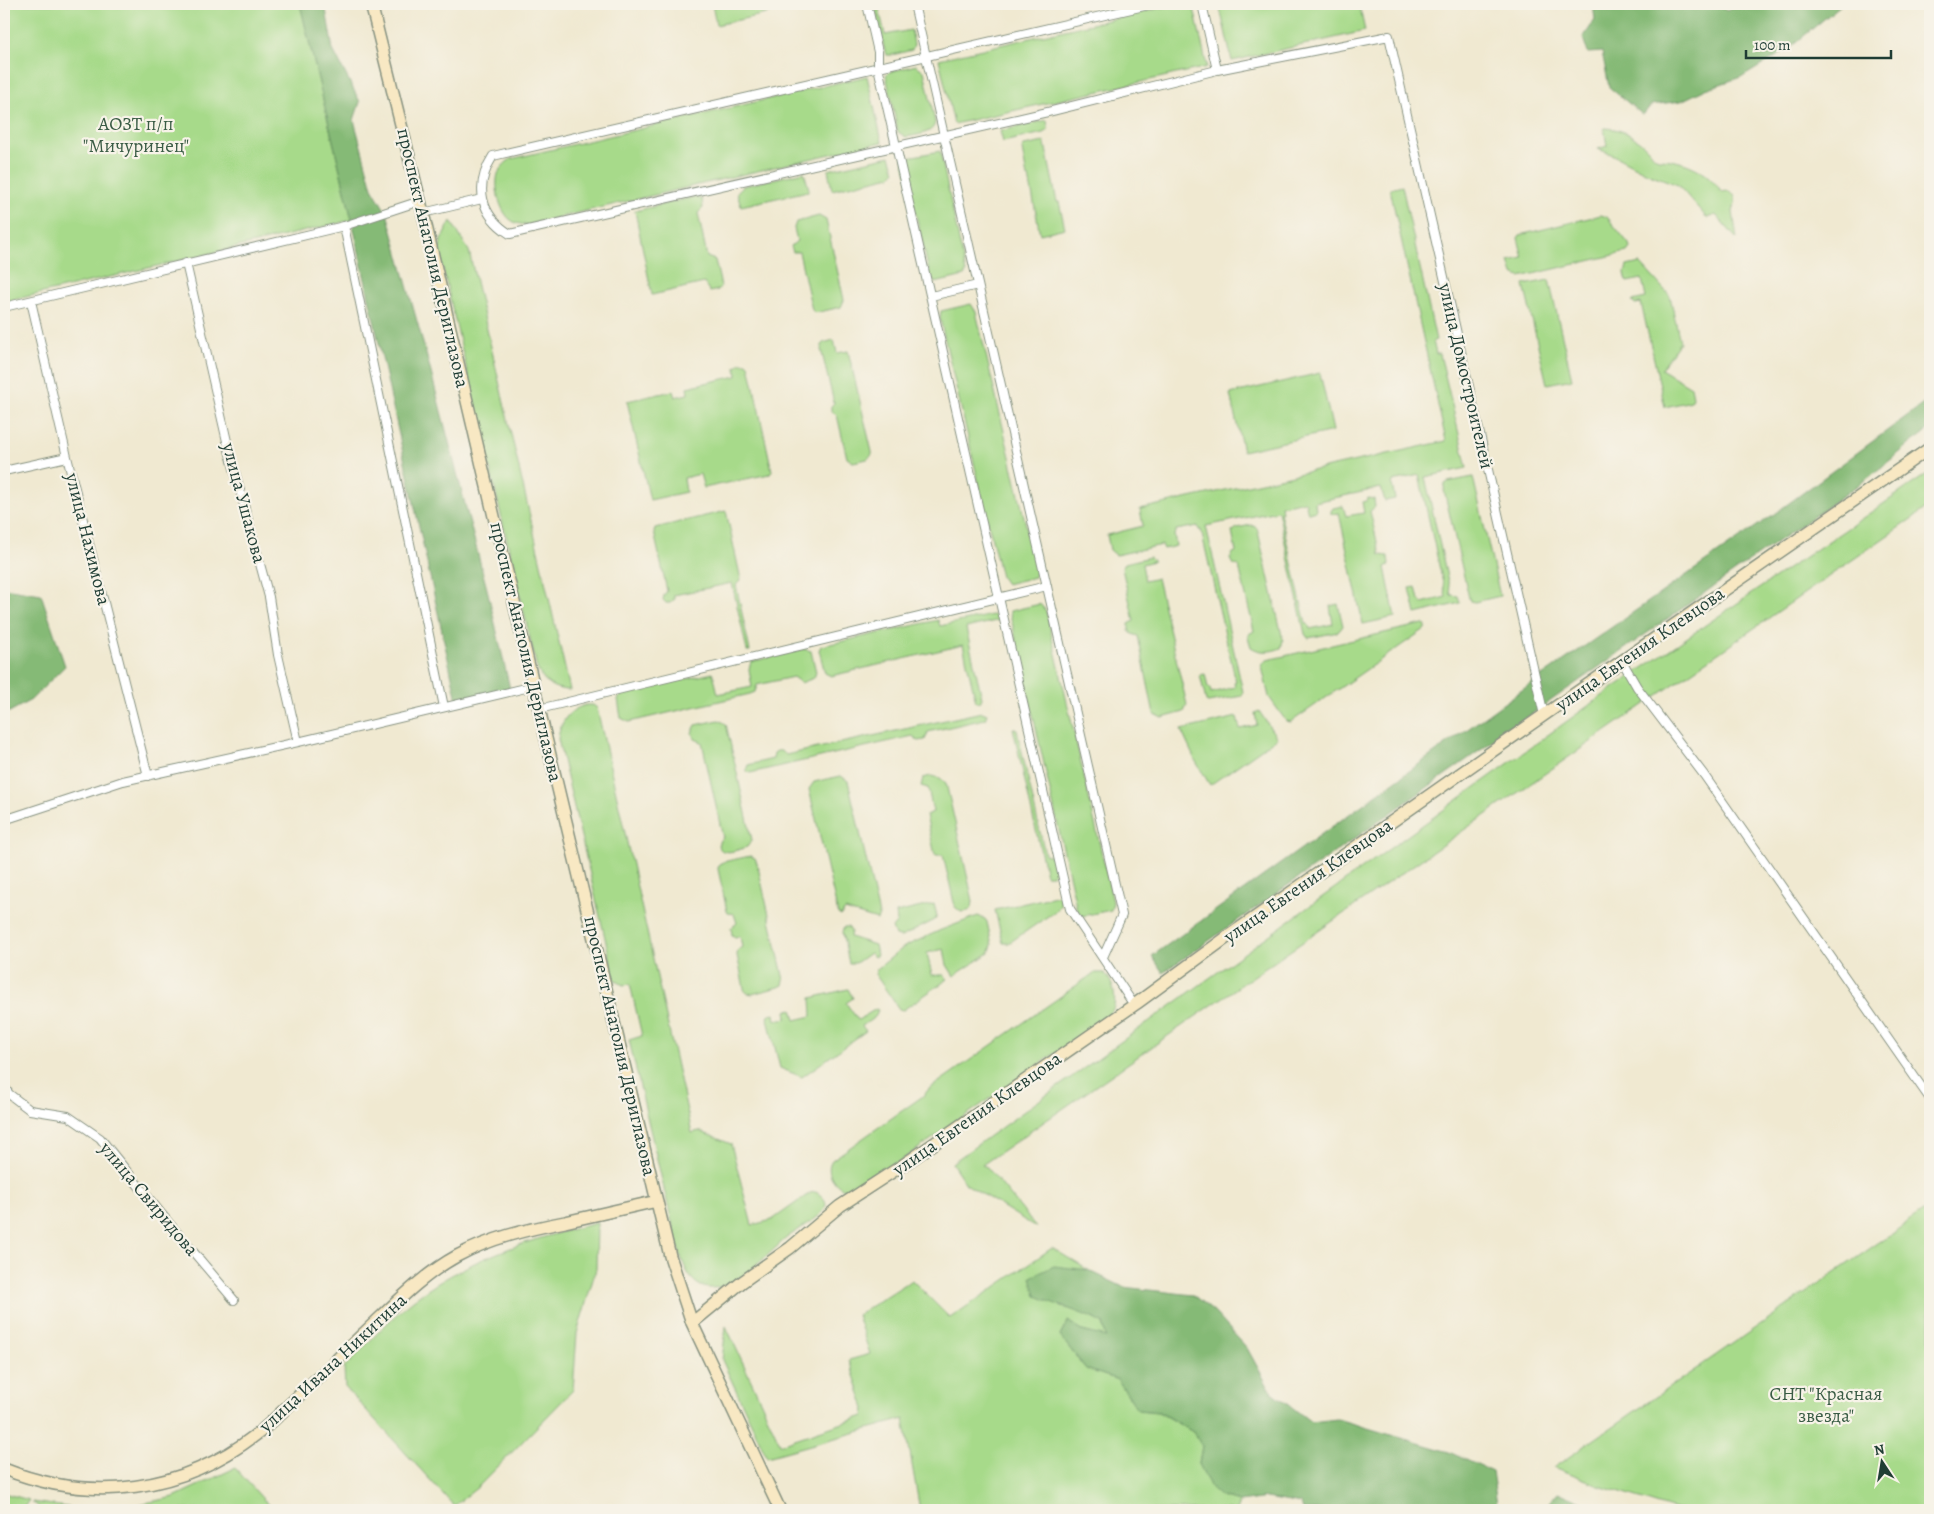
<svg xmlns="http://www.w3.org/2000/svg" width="1934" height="1514" font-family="Alegreya,serif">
  <rect width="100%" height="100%" fill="#f7f3e8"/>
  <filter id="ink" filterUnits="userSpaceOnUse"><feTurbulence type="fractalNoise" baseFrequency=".02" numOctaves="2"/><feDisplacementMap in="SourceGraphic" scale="10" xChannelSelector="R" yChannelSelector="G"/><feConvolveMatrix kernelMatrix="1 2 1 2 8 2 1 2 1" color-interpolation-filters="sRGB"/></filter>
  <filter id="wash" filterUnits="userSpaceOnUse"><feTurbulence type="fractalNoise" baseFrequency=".0096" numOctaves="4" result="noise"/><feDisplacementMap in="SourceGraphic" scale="20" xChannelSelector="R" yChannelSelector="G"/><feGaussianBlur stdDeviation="1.12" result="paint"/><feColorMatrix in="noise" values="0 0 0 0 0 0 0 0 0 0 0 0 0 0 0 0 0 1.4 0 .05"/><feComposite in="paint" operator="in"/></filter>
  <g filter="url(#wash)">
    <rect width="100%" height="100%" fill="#f0e9d1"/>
    <path fill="#a7da8a" stroke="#638c5f" d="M4 4H300L352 220 4 302Z
      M712 4H811L716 25Z
      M874 4H878L885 35 911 30 914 44 912 50 892 55H887L885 52Z
      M1178 4H1193L1207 67 954 124 939 59Z
      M1219 4H1359L1365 31 1232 61Z
      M916 65 924 71 935 122C934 134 916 135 906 137L898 132 886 75 889 72Z
      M867 76 882 142 526 225C522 224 517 224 514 222 500 215 494 188 498 174 501 167 505 163 511 159Z
      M1047 120 1048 130 1043 133 1003 142 1000 131Z
      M1604 128C1622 128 1636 137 1648 149 1650 151 1653 156 1656 158 1659 160 1667 159 1671 160 1692 164 1710 173 1721 192L1728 191 1735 196V203L1733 212 1737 239 1716 215 1707 218 1678 185 1647 173 1611 154 1598 149 1607 146Z
      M1044 142 1045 144 1057 202H1059L1065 228 1040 234 1029 177H1027L1022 149 1024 146Z
      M940 151 966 273 964 276 935 283 930 276 903 158Z
      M890 156 895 171 891 176 832 190 828 170Z
      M804 172 809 189 808 191 741 206 737 192 743 186Z
      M1402 186 1436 340 1433 341 1436 354H1440L1467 468 1425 477 1451 595 1458 596 1460 603 1416 614 1410 588 1416 587 1419 600 1422 603 1446 597 1419 475 1393 481 1392 485 1395 499 1385 501 1381 488 1315 502 1316 511 1308 513 1305 501 1281 506 1282 512H1280L1306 624H1308L1310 629 1333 624 1330 606 1338 604 1343 626 1338 632 1308 638 1305 634 1278 511 1206 526 1243 692 1242 696 1208 702 1206 701 1200 675 1205 674 1208 688H1210L1211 693 1235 687 1234 683 1236 682 1201 530H1199L1198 526 1176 530V533L1174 534 1176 546 1164 549 1162 545 1116 555 1110 550 1107 535 1143 526 1140 509 1446 441 1390 189Z
      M694 197 702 199 703 208 698 213 707 257 715 260 721 286 718 290 710 292 704 283 652 295 635 211Z
      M1601 215 1607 217 1629 244 1630 248 1627 252 1520 277 1513 274 1509 261 1523 258 1518 238 1520 235Z
      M819 216 826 220 844 300 841 307 815 313 812 310 799 252H793L791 246 797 241 794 228 796 222Z
      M451 221 469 251 570 690C554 690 543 683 537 668L439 252 441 240Z
      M1640 263 1670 296 1680 342 1661 369 1691 387 1693 397 1691 401 1665 407 1641 303 1635 304 1632 301 1646 298 1642 279 1627 282 1625 273 1627 266Z
      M1549 280 1572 379 1547 384 1524 285Z
      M971 304 976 312 1036 568 1035 577 1006 584 1001 577 940 319 941 311Z
      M834 340 837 353 848 351 872 452V455L867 459 853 462 847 458 837 415 831 411V406L834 403 821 349 823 343Z
      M741 363H747L749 365 772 471 769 474 704 488 700 474 684 478 686 492 650 500 627 401 673 391 675 397 688 394 687 387 737 376 736 367Z
      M1320 373 1333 431 1243 451 1230 394Z
      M1930 472V506L982 1165 987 1167 1037 1228 966 1184 952 1163 1616 686Z
      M1473 477 1500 596 1475 602 1470 601 1469 598 1444 490 1445 484 1448 482Z
      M1368 498 1374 499 1375 507 1370 511 1380 555 1388 556 1389 565 1385 567 1395 617 1363 624 1339 513 1331 514V511L1333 508 1343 506 1346 516 1364 513 1362 502 1366 501Z
      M726 511 741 580 736 585 750 651H747L732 583 674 595V600L670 603H666L663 600 664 595 667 591 654 532 655 528Z
      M1251 525 1257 528 1258 532 1283 640 1281 648C1271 652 1260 653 1251 647L1248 637 1249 634 1254 631 1239 566 1233 565 1230 559 1233 553 1236 552 1232 532 1237 528Z
      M1150 557 1154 561 1142 564 1145 581 1157 578 1187 705 1184 712 1162 718 1154 714 1138 636 1132 634 1129 630V624L1134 621 1122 568 1125 563Z
      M1040 604 1046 611 1113 902 1111 910 1082 916 1077 910 1010 613V611Z
      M992 615 997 616 1000 620 966 628 982 698 980 702H976L963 645 831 676 825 673 819 650 821 646 938 620 940 626Z
      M1423 624 1426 625 1425 629 1291 722 1286 721 1269 697 1262 667 1263 663 1267 660Z
      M804 649 811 651 816 672 814 678 801 683 793 677 757 685 755 692 750 694 629 722 621 718 618 699 624 693 713 673 718 694 752 687 749 669 751 662Z
      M586 705H593L597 708 692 1133 699 1131 731 1144 752 1225 772 1220 810 1193 816 1192C823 1197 829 1201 824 1210 819 1219 793 1232 784 1240 766 1256 721 1305 695 1282 685 1273 681 1256 677 1244L629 1040 642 1036 630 984 623 985 615 980 558 739C560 722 569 709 586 705Z
      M1259 711 1277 738 1210 785 1195 760 1181 730 1237 717 1240 729 1257 725 1255 713Z
      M982 712 987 714 985 719 928 732 925 740 917 741 913 736 750 773 746 770 748 765 773 759 774 753C778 749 783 751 786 755Z
      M719 720 726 724 752 840 747 847C737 850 722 857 718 845L720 840 723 838 702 742 695 739 692 733 696 725Z
      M1013 728 1017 730 1045 854 1052 856 1057 869 1052 875H1046Z
      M841 776 848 781 879 915 877 920 845 910 841 916 838 914 809 789 814 782Z
      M931 776 940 778 946 783 973 901 972 908 968 911 961 912 955 907 943 855H935L926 815 933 812 928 788 921 786 923 778Z
      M750 856 755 858 757 863 784 980 783 985 779 987 752 994 745 992 744 988 737 955 738 950 742 947 740 936 735 937 732 935 731 928 737 923 734 914 728 913 727 911 718 869 719 864 723 862Z
      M1060 895 1061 903 1057 910 1009 943H1003L995 910Z
      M934 904 937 916 935 920 901 937 895 936 892 928 897 922 896 913Z
      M978 916 985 919 987 922 992 945 989 953 954 976 947 965 944 949 927 953 932 975H944L948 979 903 1010 899 1009 875 974 877 969 904 947 941 930Z
      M844 927H848L851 931 850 937 875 945 877 955 874 957 870 953 856 963H849L842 932Z
      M1094 973H1104C1113 980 1118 1000 1112 1011 1109 1014 1106 1017 1103 1020L860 1189C855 1190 851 1191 847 1190 835 1187 824 1171 832 1160L923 1096 929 1089Z
      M848 989 853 998 846 1003 858 1020 876 1009 878 1010 875 1017 862 1026 866 1031 802 1077 780 1068 768 1019 769 1015 774 1014 775 1020 787 1018 786 1011 792 1009 795 1020 812 1016 811 998Z
      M1930 1207V1510H1675L1599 1486 1553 1468Z
      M597 1223 596 1269 577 1333 573 1390 478 1487 454 1506 345 1387 344 1368C365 1347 389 1319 412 1301 470 1257 528 1240 597 1223Z
      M1052 1248 1088 1270 1054 1267 1061 1307 1079 1311 1103 1324 1106 1337 1082 1331 1068 1321 1060 1336 1086 1369 1118 1380 1138 1410 1158 1412 1193 1432 1202 1446 1199 1464 1221 1497 1239 1502 1236 1510H920L904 1419 767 1457 722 1360 726 1326 780 1444 864 1416 865 1409 849 1360 870 1354 857 1315 912 1280 950 1318Z
      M235 1468 272 1509 270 1510H43L32 1502 86 1510 126 1507 174 1497Z
      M4 1493 7 1494 29 1500 22 1510H4Z"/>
    <path fill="#85ba76" stroke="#527c55" d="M300 4H325L333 50 360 102 354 120 372 188 387 213 428 361 488 593 510 689 457 700 352 220Z
      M1593 4H1716L1727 11 1737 4H1842L1787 50 1744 76 1706 89 1681 101 1651 105 1643 115 1609 87 1602 52 1588 53 1583 38 1595 20Z
      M1930 399V428L1868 478 1163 973 1152 956 1529 685 1777 512Z
      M4 588 41 594 65 666 31 700 4 715Z
      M1054 1266 1088 1270 1123 1287 1193 1295 1214 1312 1247 1348 1270 1390 1311 1422 1337 1419 1449 1452 1492 1472 1498 1510H1303L1301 1504 1267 1498 1239 1502 1221 1497 1211 1488 1199 1464 1202 1446 1193 1432 1159 1412 1138 1410 1118 1380 1086 1369 1060 1336 1068 1321 1082 1331 1106 1337 1103 1323C1081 1312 1059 1306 1036 1296L1031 1277Z
      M1558 1492 1600 1510H1547L1549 1502Z"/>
  </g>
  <g filter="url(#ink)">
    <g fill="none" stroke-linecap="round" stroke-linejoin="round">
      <defs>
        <path id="street" d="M867 4 878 52V67L1070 909 1134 1005
          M914 4 1122 915 1103 957
          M1153 4 493 156C474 186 480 215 510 234L1052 111 1217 70 1389 36 1544 715
          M1202 4 1217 70
          M423 213 482 199
          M344 226 444 707
          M186 263 229 450 269 597 278 655 298 742
          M931 296 978 285
          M31 301 67 457 148 776
          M4 307 344 226 420 201
          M4 471 67 457
          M1622 661 1637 687 1704 775 1930 1099
          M539 709 1047 586
          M4 820 123 781 298 742 534 686
          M4 1086 9 1094 30 1110 68 1116 100 1138 168 1222 234 1300"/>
        <path id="secondary" d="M371 4 423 213 539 709 670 1256 692 1323 780 1510
          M692 1323 742 1282 790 1248 840 1206 903 1165 1137 1003 1230 935 1544 715 1930 448
          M4 1469C92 1504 182 1492 257 1434 268 1426 278 1416 288 1406 314 1382 339 1358 364 1333 393 1306 422 1275 457 1256 490 1238 529 1229 565 1222 596 1215 627 1208 657 1201"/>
      </defs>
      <use href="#street" stroke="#889382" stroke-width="10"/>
      <use href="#secondary" stroke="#889382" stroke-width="14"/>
      <use href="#street" stroke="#fff" stroke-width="8"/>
      <use href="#secondary" stroke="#f8e8c3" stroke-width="11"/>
    </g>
  </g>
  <g text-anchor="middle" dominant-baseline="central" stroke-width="4.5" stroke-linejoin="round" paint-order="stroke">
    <g font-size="19" fill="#3a5c45" stroke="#f7f3e8">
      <text x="136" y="124">АОЗТ п/п<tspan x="136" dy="22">"Мичуринец"</tspan></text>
      <text x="1826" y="1394">СНТ "Красная<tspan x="1826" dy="22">звезда"</tspan></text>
    </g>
    <g font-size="19" fill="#1f3d34" stroke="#f7f3e8">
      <text transform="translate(433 258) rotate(77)">проспект Анатолия Дериглазова</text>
      <text transform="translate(1466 376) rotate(77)">улица Домостроителей</text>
      <text transform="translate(244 503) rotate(75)">улица Ушакова</text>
      <text transform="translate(88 539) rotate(76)">улица Нахимова</text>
      <text transform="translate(1640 649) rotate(-35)">улица Евгения Клевцова</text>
      <text transform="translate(526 652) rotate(77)">проспект Анатолия Дериглазова</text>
      <text transform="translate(1308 881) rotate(-35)">улица Евгения Клевцова</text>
      <text transform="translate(620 1046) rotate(77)">проспект Анатолия Дериглазова</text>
      <text transform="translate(977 1114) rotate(-35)">улица Евгения Клевцова</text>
      <text transform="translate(149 1199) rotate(50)">улица Свиридова</text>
      <text transform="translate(333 1363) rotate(-43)">улица Ивана Никитина</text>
    </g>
  </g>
  <rect width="1934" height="1514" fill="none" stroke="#f7f3e8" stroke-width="20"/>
  <g transform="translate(1882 1462) rotate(348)" stroke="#f7f3e8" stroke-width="4" paint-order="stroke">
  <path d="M0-4L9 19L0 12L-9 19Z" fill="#1f3d34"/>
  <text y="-8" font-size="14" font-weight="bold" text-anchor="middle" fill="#1f3d34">N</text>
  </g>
  <path d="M1746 50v8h145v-8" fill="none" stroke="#1f3d34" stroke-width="2.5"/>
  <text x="1754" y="50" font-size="15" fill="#1f3d34" stroke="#f7f3e8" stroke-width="4" paint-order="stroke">100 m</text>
</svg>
